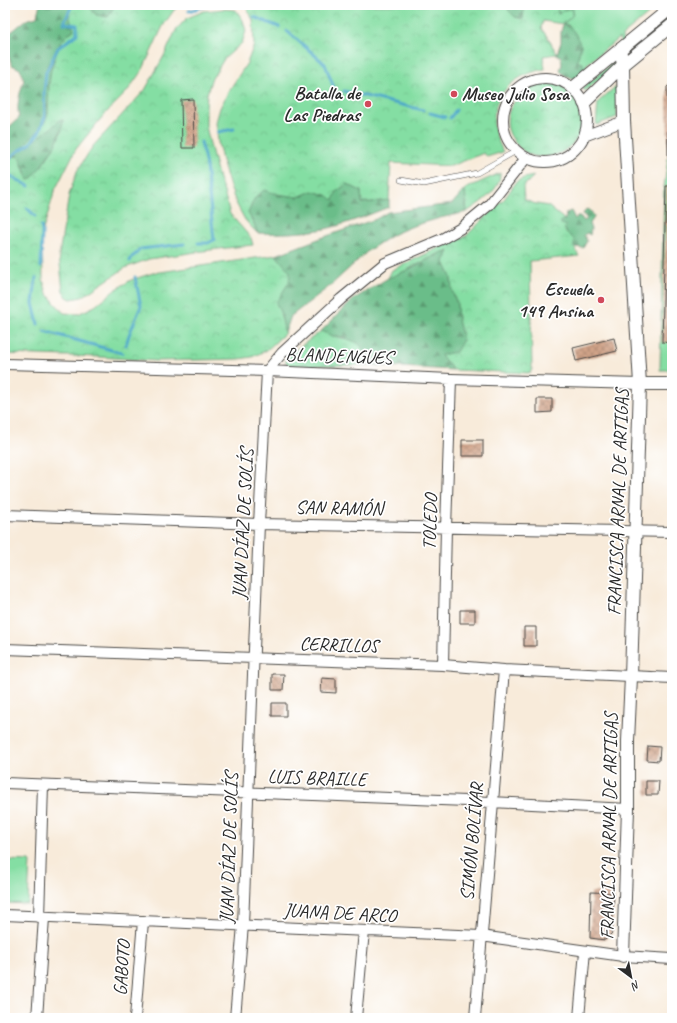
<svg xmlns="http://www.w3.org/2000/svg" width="677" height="1023" font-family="Caveat,sans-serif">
  <defs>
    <pattern id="forest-firs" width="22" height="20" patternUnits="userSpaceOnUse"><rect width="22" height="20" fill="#6bbd89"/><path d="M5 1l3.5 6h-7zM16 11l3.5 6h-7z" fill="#589a70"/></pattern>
    <pattern id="park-crowns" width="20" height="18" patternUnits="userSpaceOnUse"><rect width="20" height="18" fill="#84dea3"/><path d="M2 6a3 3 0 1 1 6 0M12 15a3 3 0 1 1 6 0" fill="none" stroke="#72bf8c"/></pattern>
    <pattern id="building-cross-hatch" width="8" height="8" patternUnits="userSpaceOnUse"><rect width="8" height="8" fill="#d0a388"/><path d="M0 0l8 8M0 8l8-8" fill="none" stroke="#a9856f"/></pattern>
  </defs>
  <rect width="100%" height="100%" fill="#fff"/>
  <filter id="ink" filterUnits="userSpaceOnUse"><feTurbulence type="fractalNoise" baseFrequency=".025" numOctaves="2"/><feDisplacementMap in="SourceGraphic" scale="8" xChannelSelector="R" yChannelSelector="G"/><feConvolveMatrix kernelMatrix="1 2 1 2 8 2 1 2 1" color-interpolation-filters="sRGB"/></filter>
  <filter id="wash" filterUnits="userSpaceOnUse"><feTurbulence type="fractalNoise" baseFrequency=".012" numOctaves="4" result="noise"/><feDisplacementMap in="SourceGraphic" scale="16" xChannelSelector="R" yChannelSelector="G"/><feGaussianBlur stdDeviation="0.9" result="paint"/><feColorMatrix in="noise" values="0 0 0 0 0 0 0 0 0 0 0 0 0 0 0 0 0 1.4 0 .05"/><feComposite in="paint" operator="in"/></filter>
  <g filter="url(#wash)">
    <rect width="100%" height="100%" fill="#f8ebda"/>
    <path fill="#84dea3" stroke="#588467" d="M557 5H659L622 36 623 43 621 44 619 38 586 65 587 72 583 76C577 61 576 62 581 46L568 25 563 24 572 16 573 9H567L558 14Z
      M672 12V21L631 54 630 46Z
      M617 59 618 64 585 91 582 88Z
      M615 87 617 89V117L596 125 598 102Z
      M668 158H672V370H660L664 187Z
      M5 860 30 861 28 904 5 903Z"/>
    <path fill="url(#forest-firs)" stroke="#4b745a" d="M40 5H73L71 7 74 29 61 41 51 69 49 85 48 113 45 122 37 132 27 143 25 147 51 128 59 120H63L62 128 57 142 40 168 36 181 29 182C24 173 24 165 19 156L5 157V129L9 127 19 118C16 105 20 92 24 80L20 69 12 65 5 47V37L26 20 37 17 38 11Z
      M88 5H115L108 17 96 15Z
      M508 5H521L524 10 523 19 515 17 508 10Z
      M563 24C574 27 577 37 581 46L578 57 577 62 583 63V76L575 79 570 77 565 76 560 70 562 64 561 57 557 54 561 42V32Z
      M347 184 361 191 362 203 389 200V207C368 215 347 224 325 229 302 233 280 234 257 233L255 226 248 213 254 199 264 190 277 194 298 197 312 191 327 195 337 191Z
      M465 189 467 212 440 218 413 226 394 234 369 250 330 286 291 316 285 333 280 312 275 303 289 282 280 260 276 255 321 238 376 219 388 212 452 204Z
      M586 209 590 210 594 216 592 221 589 224 591 229 590 235 587 233 584 235 587 241 583 248 574 247 573 239 567 233 564 229 566 226 560 224 561 221 565 220 566 213 571 211 575 219 577 217H581L584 221 587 219 583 214Z
      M449 251 444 262 451 277 452 290 457 304 458 319 463 340 457 352 441 355 453 370 367 365 366 358 356 343 343 337 332 336 321 331 354 299 388 278 405 271 442 252Z"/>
    <path fill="url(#park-crowns)" stroke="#588467" d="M73 5H88L96 15 108 17 115 5H181L174 10 163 26 143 69 126 93 103 116 76 149 55 190 42 233 43 280 47 293 54 302 64 313 78 314 95 306 115 290 131 280 153 273 276 255 290 272 289 282 276 303 280 312 285 333 267 350 252 357 239 359 156 361 101 357 5 354V157L19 156C23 165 24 174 29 181 43 165 62 141 63 120H59L51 128 24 148 26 143 37 132 45 122 48 113 49 85 51 69 61 41 74 29C70 20 67 14 73 5Z
      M245 5H508V10L515 17 523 19 524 11 521 5H557L558 13 567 9H573L572 16 563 24 543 21 541 28 548 38 557 54 543 56 545 69C518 74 495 90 494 119 493 131 499 142 503 152L487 157 484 153 451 166 391 163 389 200 362 203 361 191 347 184 337 191 333 200 327 195 312 191 298 197 277 194 264 190 254 199 248 213 255 226 257 233 245 220 236 203 230 187 222 160 218 142 216 122 220 108 228 92 247 63 254 45 253 20Z
      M223 9 236 10 243 20 246 31 242 43 224 59 211 80 207 94 206 107V126L210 144 219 179 224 192 230 214 251 238 253 245 210 250 149 259 125 268 82 297 71 299 67 297 63 291 59 255 69 195 77 171 93 146 145 90 165 54 176 30 187 18 204 11Z
      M545 82 560 83C565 89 581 106 583 112 584 115 583 118 583 121 583 132 577 140 569 147 550 163 524 160 512 138 506 129 506 118 510 109 517 94 530 85 545 82Z
      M500 173C501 191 479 203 467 212L465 189Z
      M534 176 523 187 524 199 532 203 548 206 565 220 561 221V224L567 226 564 229 567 233 574 239V247L579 256 530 261 532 369 530 373 453 370 441 355 456 352 463 340 458 319 457 304 452 290 451 277 444 262 449 251 442 252 405 271 388 278 392 270 451 242 466 236 505 198 517 181 524 178Z
      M321 331C325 333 329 335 333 336 341 338 355 339 361 346 364 350 366 359 367 365L289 366 286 363V358L289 355Z"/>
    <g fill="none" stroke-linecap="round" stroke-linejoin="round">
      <path stroke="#4ba7c9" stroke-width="3" d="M172 5 176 7
        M189 11 206 6
        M254 17 279 27
        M287 31 325 64 334 88
        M344 91 423 110
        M430 113 445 117
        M450 118 456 110
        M218 132 234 129
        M5 163 14 154 30 144 39 132 45 117 44 92 46 72 58 48 77 34V25L64 23 72 5
        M5 173 29 186
        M27 208 35 216
        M198 243H208L214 240 206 166 201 142
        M130 261 132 257 136 254 140 249 184 244
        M41 267 42 231 41 226
        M36 278 33 303 38 324
        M44 331 122 353
        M126 345 129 335 141 306 135 277"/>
    </g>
    <g id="blocks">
      <path fill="url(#building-cross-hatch)" d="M672 82V158H668L667 87Z
        M193 99 194 148H182L181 100Z
        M666 186H672V343L662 342Z
        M614 338 617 351 576 361 573 348Z
        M537 399H552V412L537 413Z
        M462 440H483V456H462Z
        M460 610H475V623H460Z
        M524 627H536V646H524Z
        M272 674H284L283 690H272Z
        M322 678 336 679V693L321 692Z
        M272 703H286V716H272Z
        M648 746 660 747 659 761 647 760Z
        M646 781H659L658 795H646Z
        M591 892 614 893 612 933 605 940 590 938Z"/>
    </g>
  </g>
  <g filter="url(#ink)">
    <use href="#blocks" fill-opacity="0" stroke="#4a4845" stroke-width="1"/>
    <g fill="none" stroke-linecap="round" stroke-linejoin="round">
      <defs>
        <path id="service" d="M401 180 424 184 477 173 516 151"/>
        <path id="minor" d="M503 120a42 42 0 1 1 84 0a42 42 0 1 1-84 0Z
          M584 136 624 121
          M5 364 267 371 451 379 640 384
          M5 515 259 524 672 532
          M5 649 443 665 504 670 672 678
          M443 665 446 528 451 379
          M5 783 492 802 628 809
          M5 915 481 936 623 956 672 959
          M39 917 43 785
          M37 1018 44 918
          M135 1018 143 921
          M235 1018 243 925 259 524 267 371 282 353 341 299 385 263 442 239 461 228 489 205 511 177 526 158
          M356 1018 364 931
          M475 1018 504 670
          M579 1018 585 951"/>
        <path id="tertiary" d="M620 49 623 65 624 121 640 384 631 677 628 741V809L623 956
          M573 88 672 7
          M584 103 623 65 672 25
          M640 384H672"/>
      </defs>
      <use href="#service" stroke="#4a4845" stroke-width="6"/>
      <use href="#minor" stroke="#4a4845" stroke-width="12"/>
      <use href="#tertiary" stroke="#4a4845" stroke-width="14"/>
      <use href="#service" stroke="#fff" stroke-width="5"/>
      <use href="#minor" stroke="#fff" stroke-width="10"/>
      <use href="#tertiary" stroke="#fff" stroke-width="12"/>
    </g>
  </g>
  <g fill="#d1495b" stroke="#fff" stroke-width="1.5">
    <circle cx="454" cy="94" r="4"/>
    <circle cx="368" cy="104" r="4"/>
    <circle cx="601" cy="300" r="4"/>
  </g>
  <g text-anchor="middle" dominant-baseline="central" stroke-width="3.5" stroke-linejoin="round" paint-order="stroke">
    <g font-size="19" font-weight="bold" fill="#2b2b2b" stroke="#fff" text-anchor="end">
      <text x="360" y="93">Batalla de<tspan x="360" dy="22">Las Piedras</tspan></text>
      <text x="462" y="94" text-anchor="start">Museo Julio Sosa</text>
      <text x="593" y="289">Escuela<tspan x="593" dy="22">149 Ansina</tspan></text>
    </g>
    <g font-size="19" fill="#2b2b2b" stroke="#fff">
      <text transform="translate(339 356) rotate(2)">BLANDENGUES</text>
      <text transform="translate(618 502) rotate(-88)">FRANCISCA ARNAL DE ARTIGAS</text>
      <text transform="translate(339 508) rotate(1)">SAN RAMÓN</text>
      <text transform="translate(430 522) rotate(-88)">TOLEDO</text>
      <text transform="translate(243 524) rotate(-87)">JUAN DÍAZ DE SOLÍS</text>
      <text transform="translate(339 645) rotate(2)">CERRILLOS</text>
      <text transform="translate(317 778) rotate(2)">LUIS BRAILLE</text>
      <text transform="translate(609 826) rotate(-89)">FRANCISCA ARNAL DE ARTIGAS</text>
      <text transform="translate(472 842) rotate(-85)">SIMÓN BOLÍVAR</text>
      <text transform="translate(229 848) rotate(-88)">JUAN DÍAZ DE SOLÍS</text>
      <text transform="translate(340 913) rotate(3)">JUANA DE ARCO</text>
      <text transform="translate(122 968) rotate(-86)">GABOTO</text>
    </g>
  </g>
  <rect width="677" height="1023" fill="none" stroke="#fff" stroke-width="20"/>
  <g transform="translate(631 977) rotate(148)" stroke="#ffffff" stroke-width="3" paint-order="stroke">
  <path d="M0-3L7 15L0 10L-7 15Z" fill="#2b2b2b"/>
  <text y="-6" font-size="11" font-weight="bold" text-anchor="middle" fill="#2b2b2b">N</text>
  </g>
</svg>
